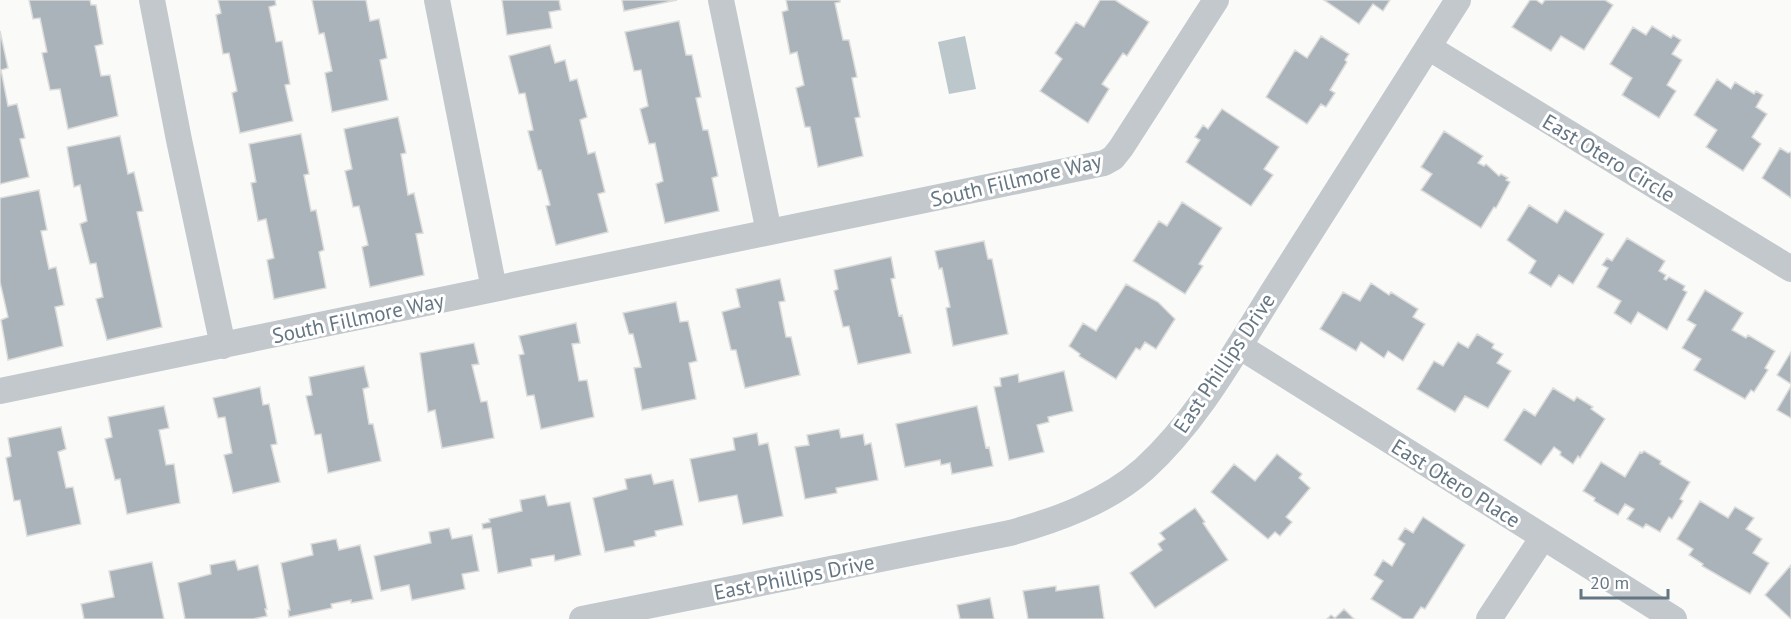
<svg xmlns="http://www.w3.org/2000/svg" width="1791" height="619" font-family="'PT Sans',sans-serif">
  <rect width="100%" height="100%" fill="#fafaf8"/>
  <path fill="#bbc7cb" d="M965 36 976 89 949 94 938 42Z"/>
  <path fill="#aab3b9" stroke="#dcdcda" stroke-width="1.5" d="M29 0H90L91 5H96L103 44 95 46 101 76 110 75 118 116 68 129 60 89 50 90 42 53 47 52 40 18 33 19Z
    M218 0H275L276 5 269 7 276 42 282 41 290 84 285 85 293 121 240 133 232 93 237 91 229 53 223 54 216 15 221 13Z
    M312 0H366L370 21 379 19 387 58 380 60 388 100 332 112 325 73 332 71 324 33 319 34Z
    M502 0H559L561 10 549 12 552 28 507 35Z
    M622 0H677L624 11Z
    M786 0H840V2L835 3 843 40H849L857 77 852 78 860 117 855 118 863 156 818 167 810 127H805L796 88 804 85 797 52 790 54 782 12 788 10Z
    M1100 0H1115L1149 22 1127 56 1123 53 1102 84 1109 89 1088 123 1040 91 1062 59 1055 53 1076 22 1084 27Z
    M1324 0H1390L1383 11 1373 4 1359 24Z
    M1530 0H1536L1542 4 1545 0H1605L1613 5 1584 50 1561 36 1551 51 1512 27Z
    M679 21 686 55H692L701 97 696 98 703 130H708L718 176 712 178 719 211 665 223 656 184 663 181 655 143 649 144 640 109 648 106 641 70 634 71 625 32Z
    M1652 26 1671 38 1673 35 1681 40 1672 54 1682 60 1667 85 1676 91 1659 118 1622 95 1632 78 1610 64 1633 27 1646 35Z
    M0 31 8 68 1 70 8 106 17 104 25 138 20 139 29 177 0 184Z
    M1321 36 1349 54 1345 60 1347 62 1330 90 1335 93 1326 107 1321 104 1307 124 1266 97 1295 50 1307 58Z
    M550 45 555 63 565 60 570 81 577 79 587 117 580 120 588 154 595 152 605 192 598 194 608 232 556 245 546 206 550 205 541 170H538L528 131 533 130 525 93 519 94 509 56Z
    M1717 79 1731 89 1735 82 1754 94 1756 91 1763 95 1756 107 1767 114 1752 137 1761 144 1743 171 1706 147 1717 130 1694 115Z
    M1222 109 1279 147 1264 169 1273 175 1251 206 1186 162 1200 140 1195 137 1203 125 1208 129Z
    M398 117 406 153 401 154 408 195 414 193 423 233 416 234 424 275 370 287 362 247 368 245 359 206 353 207 345 171 352 169 344 129Z
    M1444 131 1483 156 1478 163 1484 166 1486 164 1499 176 1501 174 1508 178 1506 180 1510 182 1496 208 1494 207 1481 228 1421 190 1432 174 1421 167Z
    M301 134 309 174 304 175 311 211 316 210 324 250 319 252 326 288 274 299 267 260 274 258 266 219 258 221 251 183 256 182 249 144Z
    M120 136 128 174 134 172 143 211 137 212 162 327 107 340 96 299 103 297 96 263 90 264 80 224 87 221 80 185 74 187 67 147Z
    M1780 148 1788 153 1791 152V198L1762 178Z
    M39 190 47 230 41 231 49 269 56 267 64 305 55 307 63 346 8 360 1 320 8 317 0 282V198Z
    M1182 202 1222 228 1199 264 1203 266 1185 294 1133 261 1159 221 1167 226Z
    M1529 205 1557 223 1565 210 1604 234 1573 284 1559 275 1551 287 1529 273 1536 261 1507 240Z
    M1627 238 1665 261 1659 271 1666 275 1664 279 1666 280 1669 277 1685 286 1683 290 1687 292 1667 330 1638 312 1631 324 1614 313 1621 301 1597 287 1608 268 1602 265 1607 258 1612 261Z
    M984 241 988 259H992L1008 334 953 346 946 308 950 307 942 268 939 269 935 251Z
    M891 257 895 278 891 279 899 316 902 315 911 353 858 364 849 326 843 327 834 291 838 289 834 270Z
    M780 279 785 301 779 302 786 337H791L800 375 745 388 736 350H731L722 312 740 307 736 289Z
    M1371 283 1389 295 1391 292 1418 309 1413 317 1425 324 1403 361 1388 351 1384 358 1361 342 1356 351 1320 329 1343 292 1360 301Z
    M1126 284 1158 302 1175 319 1156 349 1145 342 1140 350 1136 348 1116 379 1079 356 1080 354 1069 346 1083 323 1096 331Z
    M1705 290 1743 313 1732 330 1746 338 1748 335 1775 351 1765 368 1768 370 1754 392 1751 390 1745 399 1694 370 1701 359 1682 348 1696 325 1687 320Z
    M676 302 680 322 688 321 697 361 689 363 696 399 642 410 634 368 641 367 633 334H629L623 313Z
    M576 323 580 343 572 344 579 381 587 380 594 417 541 429 534 395 527 396 519 355 524 354 519 336Z
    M1477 334 1494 344 1492 348 1503 354 1497 363 1511 371 1488 408 1465 396 1455 412 1417 389 1434 361 1443 366 1458 342 1468 348Z
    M474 343 479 364 472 365 481 402 487 401 494 438 442 448 435 410 428 412 420 353Z
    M1791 352V384L1777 375Z
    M364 366 369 387 363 389 369 424H373L381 461 328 473 321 434 315 435 306 396 312 395 309 377Z
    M1064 371 1073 411 1048 417 1049 422 1037 425 1044 452 1009 460 994 387 1001 386 1000 378 1018 374 1019 382Z
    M1791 386V418L1777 410Z
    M260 387 263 405 269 404 277 444 271 445 280 482 233 493 224 455 232 453 225 417 218 418 213 398Z
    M1553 388 1574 401 1577 397 1593 407 1591 409 1605 419 1580 458 1578 456 1573 464 1560 455 1561 452 1554 447 1541 465 1504 440 1524 409 1535 416Z
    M164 406 169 428 159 430 166 465 174 464 180 503 127 514 120 479 115 480 105 439 112 437 108 417Z
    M977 406 986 448 989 447 993 466 952 474 950 463 941 465 940 460 905 467 896 424Z
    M61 427 66 449 58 452 66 488 73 487 81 524 27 536 20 500 14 501 6 458 11 456 8 438Z
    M839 429 841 438 863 434 865 445 871 443 878 480 836 488 837 493 805 499 795 447 809 445 807 435Z
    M757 433 759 445 768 443 783 516 743 524 737 495 699 502 690 459 735 450 733 438Z
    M1644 451 1661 461 1660 464 1690 482 1680 499 1683 501 1672 519 1669 517 1660 532 1646 524 1643 528 1627 519 1634 509 1625 504 1618 515 1594 501 1595 498 1583 491 1601 462 1625 477 1640 452 1642 453Z
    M1277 454 1302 474 1299 478 1310 488 1286 517 1292 522 1280 536 1275 532 1268 539 1211 492 1234 464 1255 481Z
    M651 474 654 484 673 480 683 525 655 531 656 536 634 541 635 546 605 552 593 498 627 489 625 479Z
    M545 495 548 506 570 502 581 555 555 561 554 555 531 559 532 566 498 573 491 528 483 529 482 524 490 522 489 519 522 511 520 500Z
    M1700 501 1728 518 1735 507 1754 518 1746 529 1762 539 1753 553 1769 563 1750 594 1702 566 1703 564 1689 555 1693 549 1677 539Z
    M1195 508 1205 522 1203 523 1228 560 1155 608 1130 573 1162 550 1158 544 1165 539 1160 533Z
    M1423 517 1465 545 1425 609 1421 607 1413 619H1403L1371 599 1383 581 1374 575 1383 560 1392 566 1405 544 1398 539 1405 528 1413 533Z
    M449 528 452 539 472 535 479 571 462 574 465 589 412 600 409 585 381 591 374 556 431 543 429 532Z
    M336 539 339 550 360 545 373 599 351 603V600L331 604 332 608 289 617 288 610H290L281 563 313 555 311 544Z
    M235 560 238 570 258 565 267 609H265L267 616 253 619H185L178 583 211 574 210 565Z
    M152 562 164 619H84L81 604 114 597 109 571Z
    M1791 565V619L1765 595Z
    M1099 585 1104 619H1028L1023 591 1056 586V591Z
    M990 598 994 619H960L957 605Z
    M1344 609 1354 619H1327L1331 615 1335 618Z"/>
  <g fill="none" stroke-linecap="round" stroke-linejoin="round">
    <path stroke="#c3c8cc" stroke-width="26" d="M152 0 179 140 223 346
      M437 0 494 289
      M721 0 769 232
      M1428 47 1791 269
      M1239 346 1674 619
      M0 391 1104 163 1113 158 1121 148 1216 0
      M582 619 1010 533C1057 520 1107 502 1144 469 1200 418 1237 348 1277 285 1337 190 1397 95 1458 0
      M1489 619 1543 537"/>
  </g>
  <g text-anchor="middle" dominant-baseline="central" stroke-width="6" stroke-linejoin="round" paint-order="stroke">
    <g font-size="21" fill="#657683" stroke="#fff">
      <text transform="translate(1609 158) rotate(31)">East Otero Circle</text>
      <text transform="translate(1016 180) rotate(-13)">South Fillmore Way</text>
      <text transform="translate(358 318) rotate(-12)">South Fillmore Way</text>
      <text transform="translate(1224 363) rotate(-56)">East Phillips Drive</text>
      <text transform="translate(1456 483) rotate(32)">East Otero Place</text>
      <text transform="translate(794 577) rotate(-11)">East Phillips Drive</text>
    </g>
  </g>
  <path d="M1581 589v9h87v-9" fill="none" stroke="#657683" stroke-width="3"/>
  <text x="1590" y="589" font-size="18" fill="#657683" stroke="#ffffff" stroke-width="4.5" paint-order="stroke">20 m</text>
</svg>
